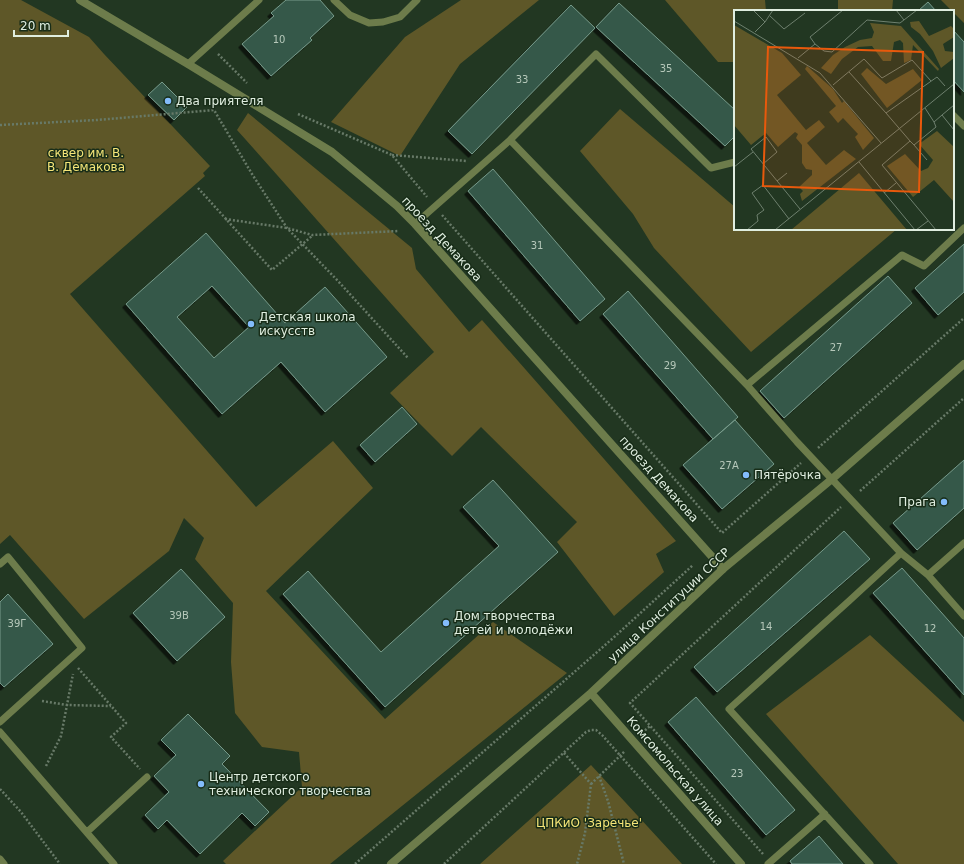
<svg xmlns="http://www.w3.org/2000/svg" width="964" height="864" font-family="'DejaVu Sans',sans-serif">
  <defs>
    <filter id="shadow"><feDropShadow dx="-3.5" dy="3.5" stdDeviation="0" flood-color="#0009"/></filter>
  </defs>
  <rect width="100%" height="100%" fill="#223722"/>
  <path fill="#5e5728" d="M0 0H21L89 37 104 54 210 166 203 173 205 176 70 294 256 507 333 441 373 488 266 591 385 719 493 622 567 673 330 864H226L223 861 302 787 299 752 262 747 235 713 231 662 233 603 195 559 204 538 184 518 169 551 84 619 10 535 0 544Z
    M461 0H539L460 64 400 156 331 122 405 37Z
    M665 0H765L766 11H735V62H718Z
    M838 0H893L892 11H838Z
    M941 0H964V23L953 12V11H952Z
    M620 109 735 207V229H897L751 352 654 248 633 214 580 151Z
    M248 113 412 248 416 269 469 332 482 320 676 541 656 554 664 572 614 616 557 542 577 522 481 427 452 456 419 423 390 393 434 352 246 140 237 130Z
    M870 635 964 722V864H898L766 714Z
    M591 765 682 864H480Z"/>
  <path fill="#36584a" stroke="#769a8a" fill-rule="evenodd" filter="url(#shadow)" d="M286 0H320L334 16 310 38 312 40 271 76 242 44 274 16 271 13Z
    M928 2 936 11H918Z
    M619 3 735 110V136L725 146 596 27Z
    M571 5 595 28 472 154 448 131Z
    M953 30 964 42V92L953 80Z
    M162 82 187 107 174 120 148 95Z
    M493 169 605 299 580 321 468 191Z
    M206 233 285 323 325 287 387 357 325 412 281 362 222 414 126 304ZM212 286 249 327 214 358 177 317Z
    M964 244V292L938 315 915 288Z
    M888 276 912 303 784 418 760 391Z
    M628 291 738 417 713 439 603 314Z
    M402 407 417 424 375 462 360 445Z
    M735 420 774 464 722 509 683 465Z
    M964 460V508L917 550 893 523Z
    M493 480 558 552 385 707 283 594 308 571 381 652 499 546 463 507Z
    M844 531 870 559 717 692 694 667Z
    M902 568 964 638V695L873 593Z
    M181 569 225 617 177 661 133 613Z
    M8 594 53 644 4 687 0 683V602Z
    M696 697 795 810 766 835 668 722Z
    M188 714 230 756 222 764 269 812 255 826 242 813 200 854 167 820 158 829 145 815 169 792 154 776 176 755 161 740Z
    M819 836 843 864H792L790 861Z"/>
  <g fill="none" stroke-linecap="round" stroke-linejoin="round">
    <path stroke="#687a68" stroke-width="2.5" stroke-dasharray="2 2" stroke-linecap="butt" d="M218 54 247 83
      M298 114 392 155 427 197
      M0 125 97 120 214 110 252 174 287 228 338 281 408 358
      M392 155 467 161
      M198 188 272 270 312 236
      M442 215 722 533 801 463
      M225 219 287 228 312 235 399 231
      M818 448 964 318
      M860 491 964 398
      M78 668 126 723 111 737 140 769
      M42 701 67 705 111 706
      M642 733 650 726
      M564 753 591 784 585 833 577 864
      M46 766 61 736 73 674
      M599 776 608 801 624 864
      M591 784 625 751
      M0 789 21 812 60 864
      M763 854 630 703 841 507
      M355 864 612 639 693 565
      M444 864 586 732 591 730H596L602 735 716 864"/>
    <path stroke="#6d7c4b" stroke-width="7" d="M334 0 350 15 369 23 383 22 400 17 417 0
      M188 64 259 0
      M953 115 964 126
      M510 140 747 385 902 255 924 266 964 228
      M415 224 510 140 596 54 711 168 735 162
      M747 385 797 442 901 553
      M0 564 8 557 82 648 0 722
      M928 575 964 616
      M0 732 114 864
      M87 832 147 777
      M0 859 4 864
      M768 864 825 814
      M870 864 729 709 849 601 901 553 928 575 964 543"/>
    <path stroke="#6d7c4b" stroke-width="8" d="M80 0 188 64 332 152 397 206 415 224 723 569"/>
    <path stroke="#6d7c4b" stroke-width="8" d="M591 693 741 864
      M391 864 591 693 723 569 832 479 964 364"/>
  </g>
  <g fill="#83bcfb" stroke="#182d18" stroke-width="1.5">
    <circle cx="168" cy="101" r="4"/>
    <circle cx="251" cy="324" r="4"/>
    <circle cx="746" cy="475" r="4"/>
    <circle cx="944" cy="502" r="4"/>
    <circle cx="446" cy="623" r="4"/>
    <circle cx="201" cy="784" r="4"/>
  </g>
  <g text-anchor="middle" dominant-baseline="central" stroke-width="3" stroke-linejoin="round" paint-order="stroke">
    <g font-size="10" fill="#b6c8ba">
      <text x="279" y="39">10</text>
      <text x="666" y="68">35</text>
      <text x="522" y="79">33</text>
      <text x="537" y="245">31</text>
      <text x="836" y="347">27</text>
      <text x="670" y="365">29</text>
      <text x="729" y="465">27А</text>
      <text x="179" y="615">39В</text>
      <text x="17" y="623">39Г</text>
      <text x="766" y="626">14</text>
      <text x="930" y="628">12</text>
      <text x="737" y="773">23</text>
    </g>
    <g font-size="12" fill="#e0eee0" stroke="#182d18" text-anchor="start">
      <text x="176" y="101">Два приятеля</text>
      <text x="259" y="317">Детская школа<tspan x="259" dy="14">искусств</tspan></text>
      <text x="754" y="475">Пятёрочка</text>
      <text x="936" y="502" text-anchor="end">Прага</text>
      <text x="454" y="616">Дом творчества<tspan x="454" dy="14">детей и молодёжи</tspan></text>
      <text x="209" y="777">Центр детского<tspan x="209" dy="14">технического творчества</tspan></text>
    </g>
    <g font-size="12" fill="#f5e578" stroke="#182d18">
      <text x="86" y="153">сквер им. В.<tspan x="86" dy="14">В. Демакова</tspan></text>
      <text x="589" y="823">ЦПКиО 'Заречье'</text>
    </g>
    <g font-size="12" fill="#e0eee0" stroke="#182d18">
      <text transform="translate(442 239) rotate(47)">проезд Демакова</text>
      <text transform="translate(659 479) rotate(48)">проезд Демакова</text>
      <text transform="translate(669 605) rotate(-43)">улица Конституции СССР</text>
      <text transform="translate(675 771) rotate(49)">Комсомольская улица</text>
    </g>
  </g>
  <g transform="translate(734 10)">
    <rect width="220" height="220" fill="#223722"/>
    <path d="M185 11 195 26 217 16 220 19V27L209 34 211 41 220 42V48L207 58 199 41 186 24 177 17 176 12ZM136 13 167 16 205 59 204 61 179 35 177 50 170 53 169 33 166 30 160 32 157 51H149L138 36 124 37 108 49 97 64 87 58 99 45 111 37 126 30 138 28 140 22ZM0 15 48 43 67 65 43 85 72 120 85 110 91 117 73 133 92 155 110 140 122 149 68 191 66 184 69 181 65 177 78 165V160L72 159 68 153V135L62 128 64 124 61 122 44 137 32 123 17 135 0 115ZM73 56 99 79 108 93 110 91 140 128 129 140 121 127 124 124 109 108 104 113 95 102 102 96 71 59ZM133 58 152 74 179 59 188 70 153 98 127 64ZM203 121 220 137V192L200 170 179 187 153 156 171 144 187 161 194 158 199 150 185 134ZM125 163 173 220H57Z" fill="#5e5728"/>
    <path fill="none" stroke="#6e806e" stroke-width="1" d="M19 0 31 12 21 22M162 0 170 10M36 6 50 19 71 3M0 11 86 63 147 133M31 12 39 0M81 34 76 27 109 0M64 48 81 34 90 41 98 42 133 10 166 13 183 0M115 62 152 103 203 67 211 76M99 75 130 49 148 68 178 50 197 71M191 98 200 112M152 103 176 131M208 105 220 95M180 135 193 150M125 152 181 220M29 154 43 142 32 127 17 139 66 199M0 157 19 142M43 171 53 163M150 183 162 173M13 220 24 211 23 205 30 200 18 183 29 175 55 209M41 220 220 74M182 220 194 211M202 220 148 155 176 131 180 135 202 117 200 112 208 105 220 120"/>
    <path fill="#e8590c" fill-opacity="0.15" stroke="#e8590c" stroke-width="2" d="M34 37 189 42 185 182 29 176Z"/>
    <rect width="220" height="220" fill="none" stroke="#e0eee0" stroke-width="2"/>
  </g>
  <path d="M14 30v6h54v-6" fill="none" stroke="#e0eee0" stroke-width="2"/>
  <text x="20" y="30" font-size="12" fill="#e0eee0" stroke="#182d18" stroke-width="3" paint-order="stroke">20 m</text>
</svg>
